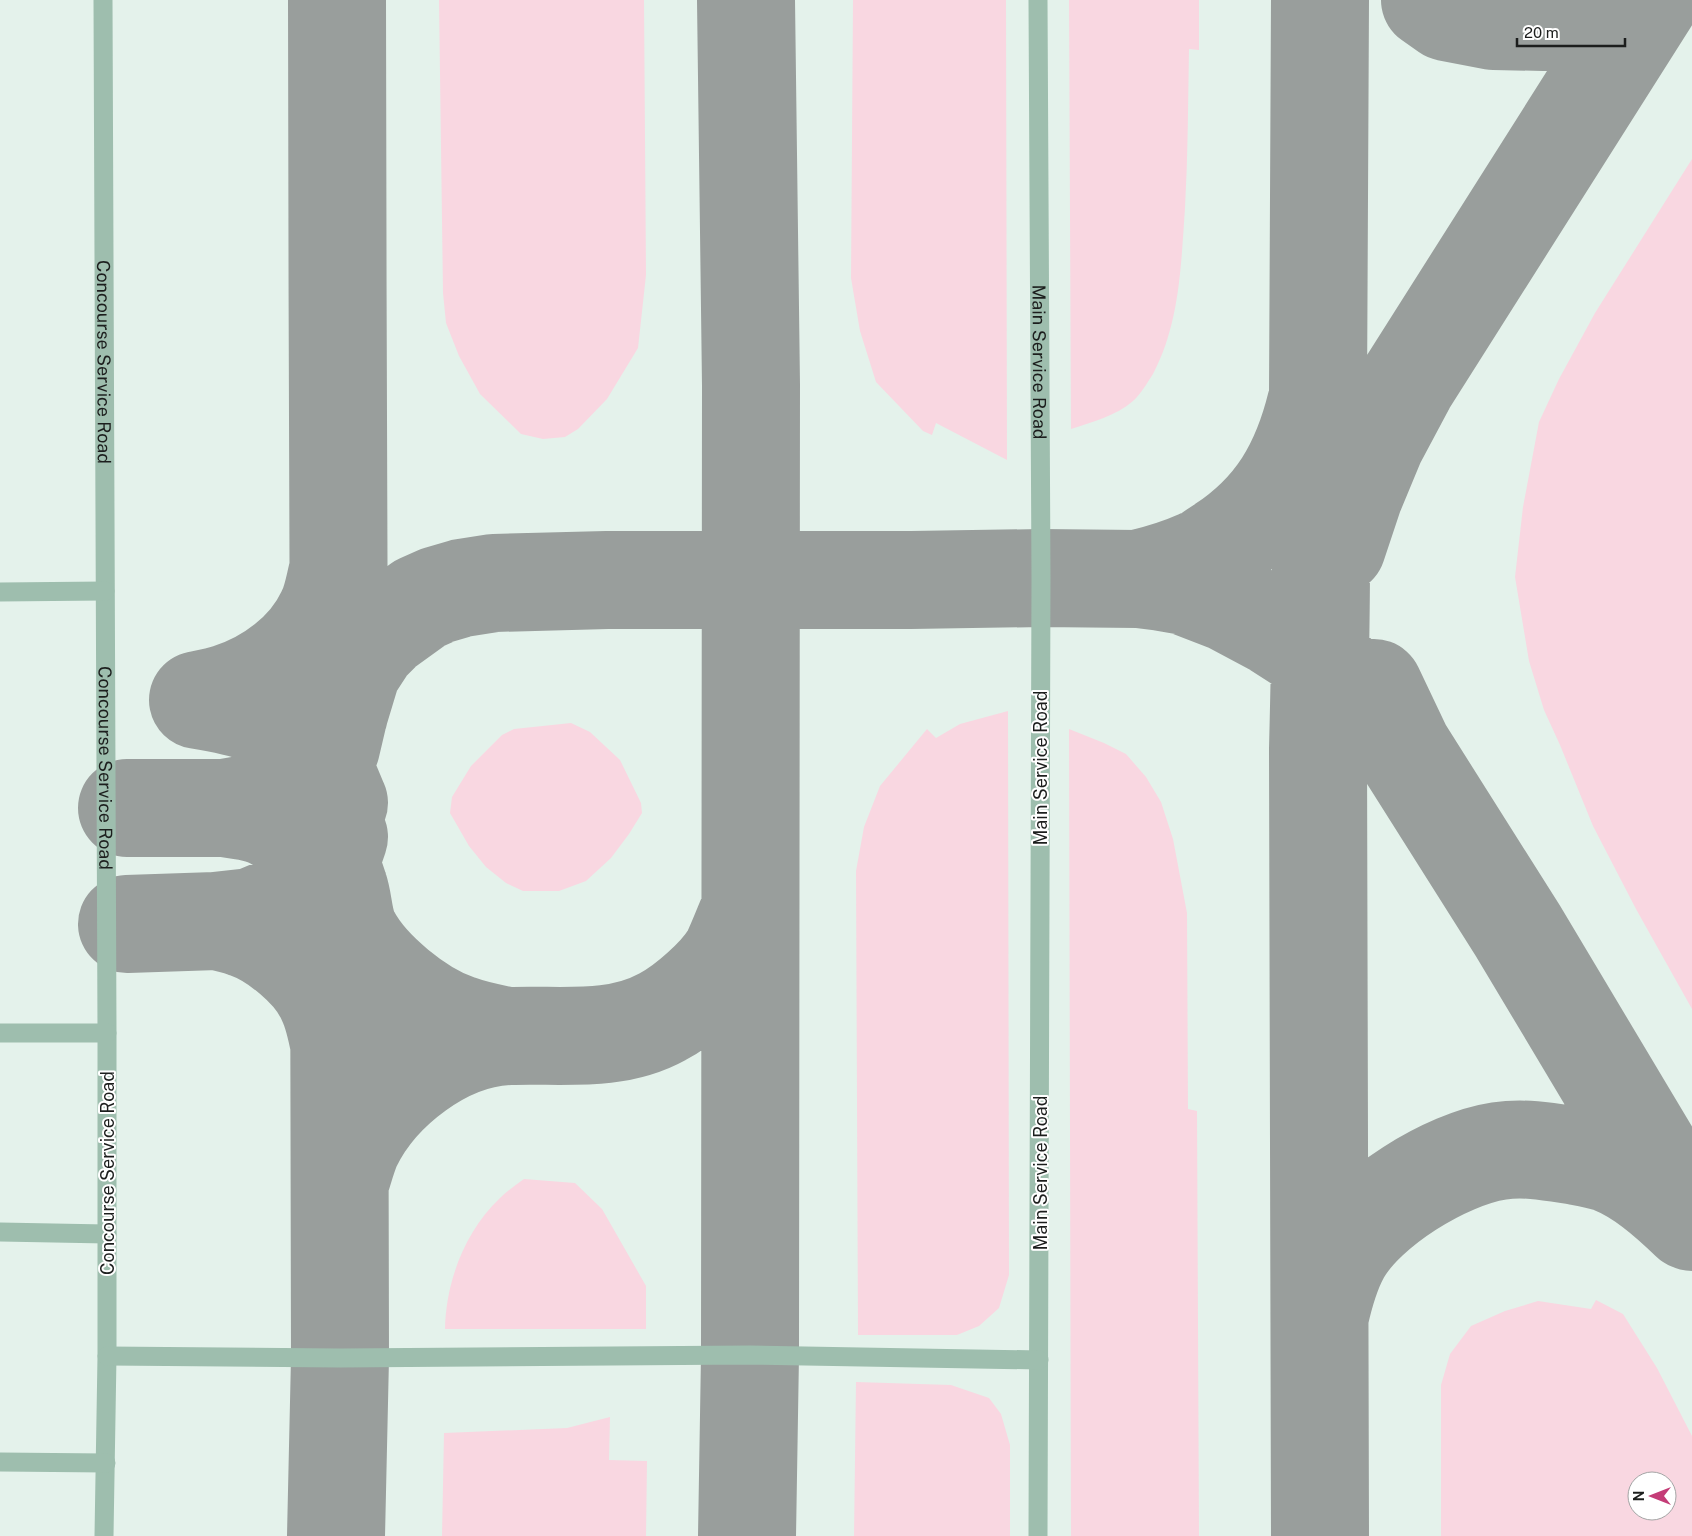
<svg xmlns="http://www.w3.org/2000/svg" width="1692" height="1536" font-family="'Public Sans',sans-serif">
  <rect width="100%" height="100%" fill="#f5fbf8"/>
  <path fill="#e4f2eb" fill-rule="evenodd" d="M0 0H1692V1536H0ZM1637 1481H1667V1511H1637Z"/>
  <path fill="#f9d7e1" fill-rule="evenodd" d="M439 0H644L646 275 638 348 607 399 578 429 565 437 543 439 521 434 480 394 459 356 446 323 443 293Z
    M853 0H1006L1007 460 936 423 932 435 923 431 876 382 860 331 851 278Z
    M1069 0H1199V50L1189 49C1188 102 1188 155 1185 208 1181 264 1180 323 1153 374 1147 383 1141 394 1133 401 1116 416 1092 422 1071 429Z
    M1692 159V1009L1636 909 1593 826 1560 745 1544 710 1529 661 1515 577 1523 507 1539 422 1559 379 1595 313Z
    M1008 711 1009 1275 999 1308 979 1326 957 1335H858L856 871 864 827 880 786 927 729 936 738 960 724Z
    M571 723 590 732 620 760 641 803 642 813 629 834 611 858 586 881 559 891H523L506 883 486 867 469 846 450 813 452 797 471 766 502 735 514 729Z
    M1069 729 1104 743 1126 754 1146 777 1161 802 1173 839 1187 913 1188 1109 1197 1111 1199 1536H1071Z
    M524 1179 575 1183 602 1209 646 1286V1329H445C446 1281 465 1231 500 1198 507 1191 516 1185 524 1179Z
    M1596 1300 1623 1314 1657 1368 1692 1436V1536H1441V1385L1450 1354 1471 1326 1505 1311 1538 1301 1591 1309ZM1637 1481H1667V1511H1637Z
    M856 1382 951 1385 989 1398 1001 1414 1010 1445V1536H854Z
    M610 1417 609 1460 647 1461 646 1536H442L444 1433 567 1428Z"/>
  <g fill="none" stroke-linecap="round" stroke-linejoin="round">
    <path stroke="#999e9c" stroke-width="98" d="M337 0C338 238 337 476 339 714
      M746 0 751 385 750 1355 747 1536
      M1320 0 1318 395C1323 513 1321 631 1318 749L1320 1536
      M1430 0 1447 12 1494 21 1544 22 1590 12 1616 0
      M1337 546 1354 495 1376 442 1408 382 1650 0
      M337 575C334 587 332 600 326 612 308 651 269 680 228 693 219 696 208 698 198 700 241 707 288 717 315 754 326 769 332 787 339 803
      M1138 579C1159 574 1179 568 1199 559 1207 556 1214 550 1222 545 1275 510 1301 465 1316 404
      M1374 688 1403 749 1518 931 1692 1222
      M127 808H224
      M339 837 329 866 315 883 286 903 252 917 216 921C226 923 236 925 246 929 275 939 313 970 326 999 333 1013 336 1028 339 1043
      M127 924 216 921
      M507 1036C491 1033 475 1030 459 1024 420 1011 369 970 350 933 343 918 344 903 339 888 337 881 333 870 328 864 316 849 280 820 261 815 249 811 236 810 224 808L270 800 305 782 322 764 331 747 339 713 352 670 369 644 384 629 420 603 438 595 462 588 494 583 607 580H911L1041 578 1138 579 1162 582 1185 586 1229 603 1274 627 1305 647 1335 672 1370 709 1403 749
      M340 1182C344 1170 347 1158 352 1146 379 1090 446 1038 510 1036 560 1034 615 1043 662 1017 685 1005 718 976 731 954 738 939 744 923 750 909
      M1320 1315C1325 1293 1330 1274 1341 1254 1367 1208 1446 1159 1499 1151 1526 1147 1551 1152 1577 1156 1588 1158 1600 1160 1611 1164 1641 1176 1666 1198 1690 1221
      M336 1536 340 1358 339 891"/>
    <g stroke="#9ebeae" stroke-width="19">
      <path id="s1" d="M103 0 107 1033V1356L104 1536"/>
      <path id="s2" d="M1038 0 1041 578 1038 1536"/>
      <path d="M0 592 105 591"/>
      <path d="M0 1033H107"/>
      <path d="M0 1232 107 1234"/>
      <path d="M107 1356 340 1358 750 1355 1039 1360"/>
      <path d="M0 1462 106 1463"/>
    </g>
  </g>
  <g text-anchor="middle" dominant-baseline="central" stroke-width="4" stroke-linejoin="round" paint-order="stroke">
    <g font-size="18" fill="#1c1e1d" stroke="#fff">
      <text stroke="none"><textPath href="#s1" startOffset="362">Concourse Service Road</textPath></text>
      <text stroke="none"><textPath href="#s2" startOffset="362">Main Service Road</textPath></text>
      <text stroke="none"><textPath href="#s1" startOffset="768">Concourse Service Road</textPath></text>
      <text transform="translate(1040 768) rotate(-90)">Main Service Road</text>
      <text transform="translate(107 1173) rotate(-90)">Concourse Service Road</text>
      <text transform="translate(1040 1173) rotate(-90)">Main Service Road</text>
    </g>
  </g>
  <g transform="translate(1652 1496) rotate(270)"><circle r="24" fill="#ffffff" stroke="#a4a5a5"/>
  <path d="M0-4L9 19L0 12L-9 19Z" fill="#c43c77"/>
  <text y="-8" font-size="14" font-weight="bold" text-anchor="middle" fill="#1c1e1d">N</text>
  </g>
  <path d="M1517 38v8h108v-8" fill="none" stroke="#1c1e1d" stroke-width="2.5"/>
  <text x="1524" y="38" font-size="15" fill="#1c1e1d" stroke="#ffffff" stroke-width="4" paint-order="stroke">20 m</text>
</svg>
